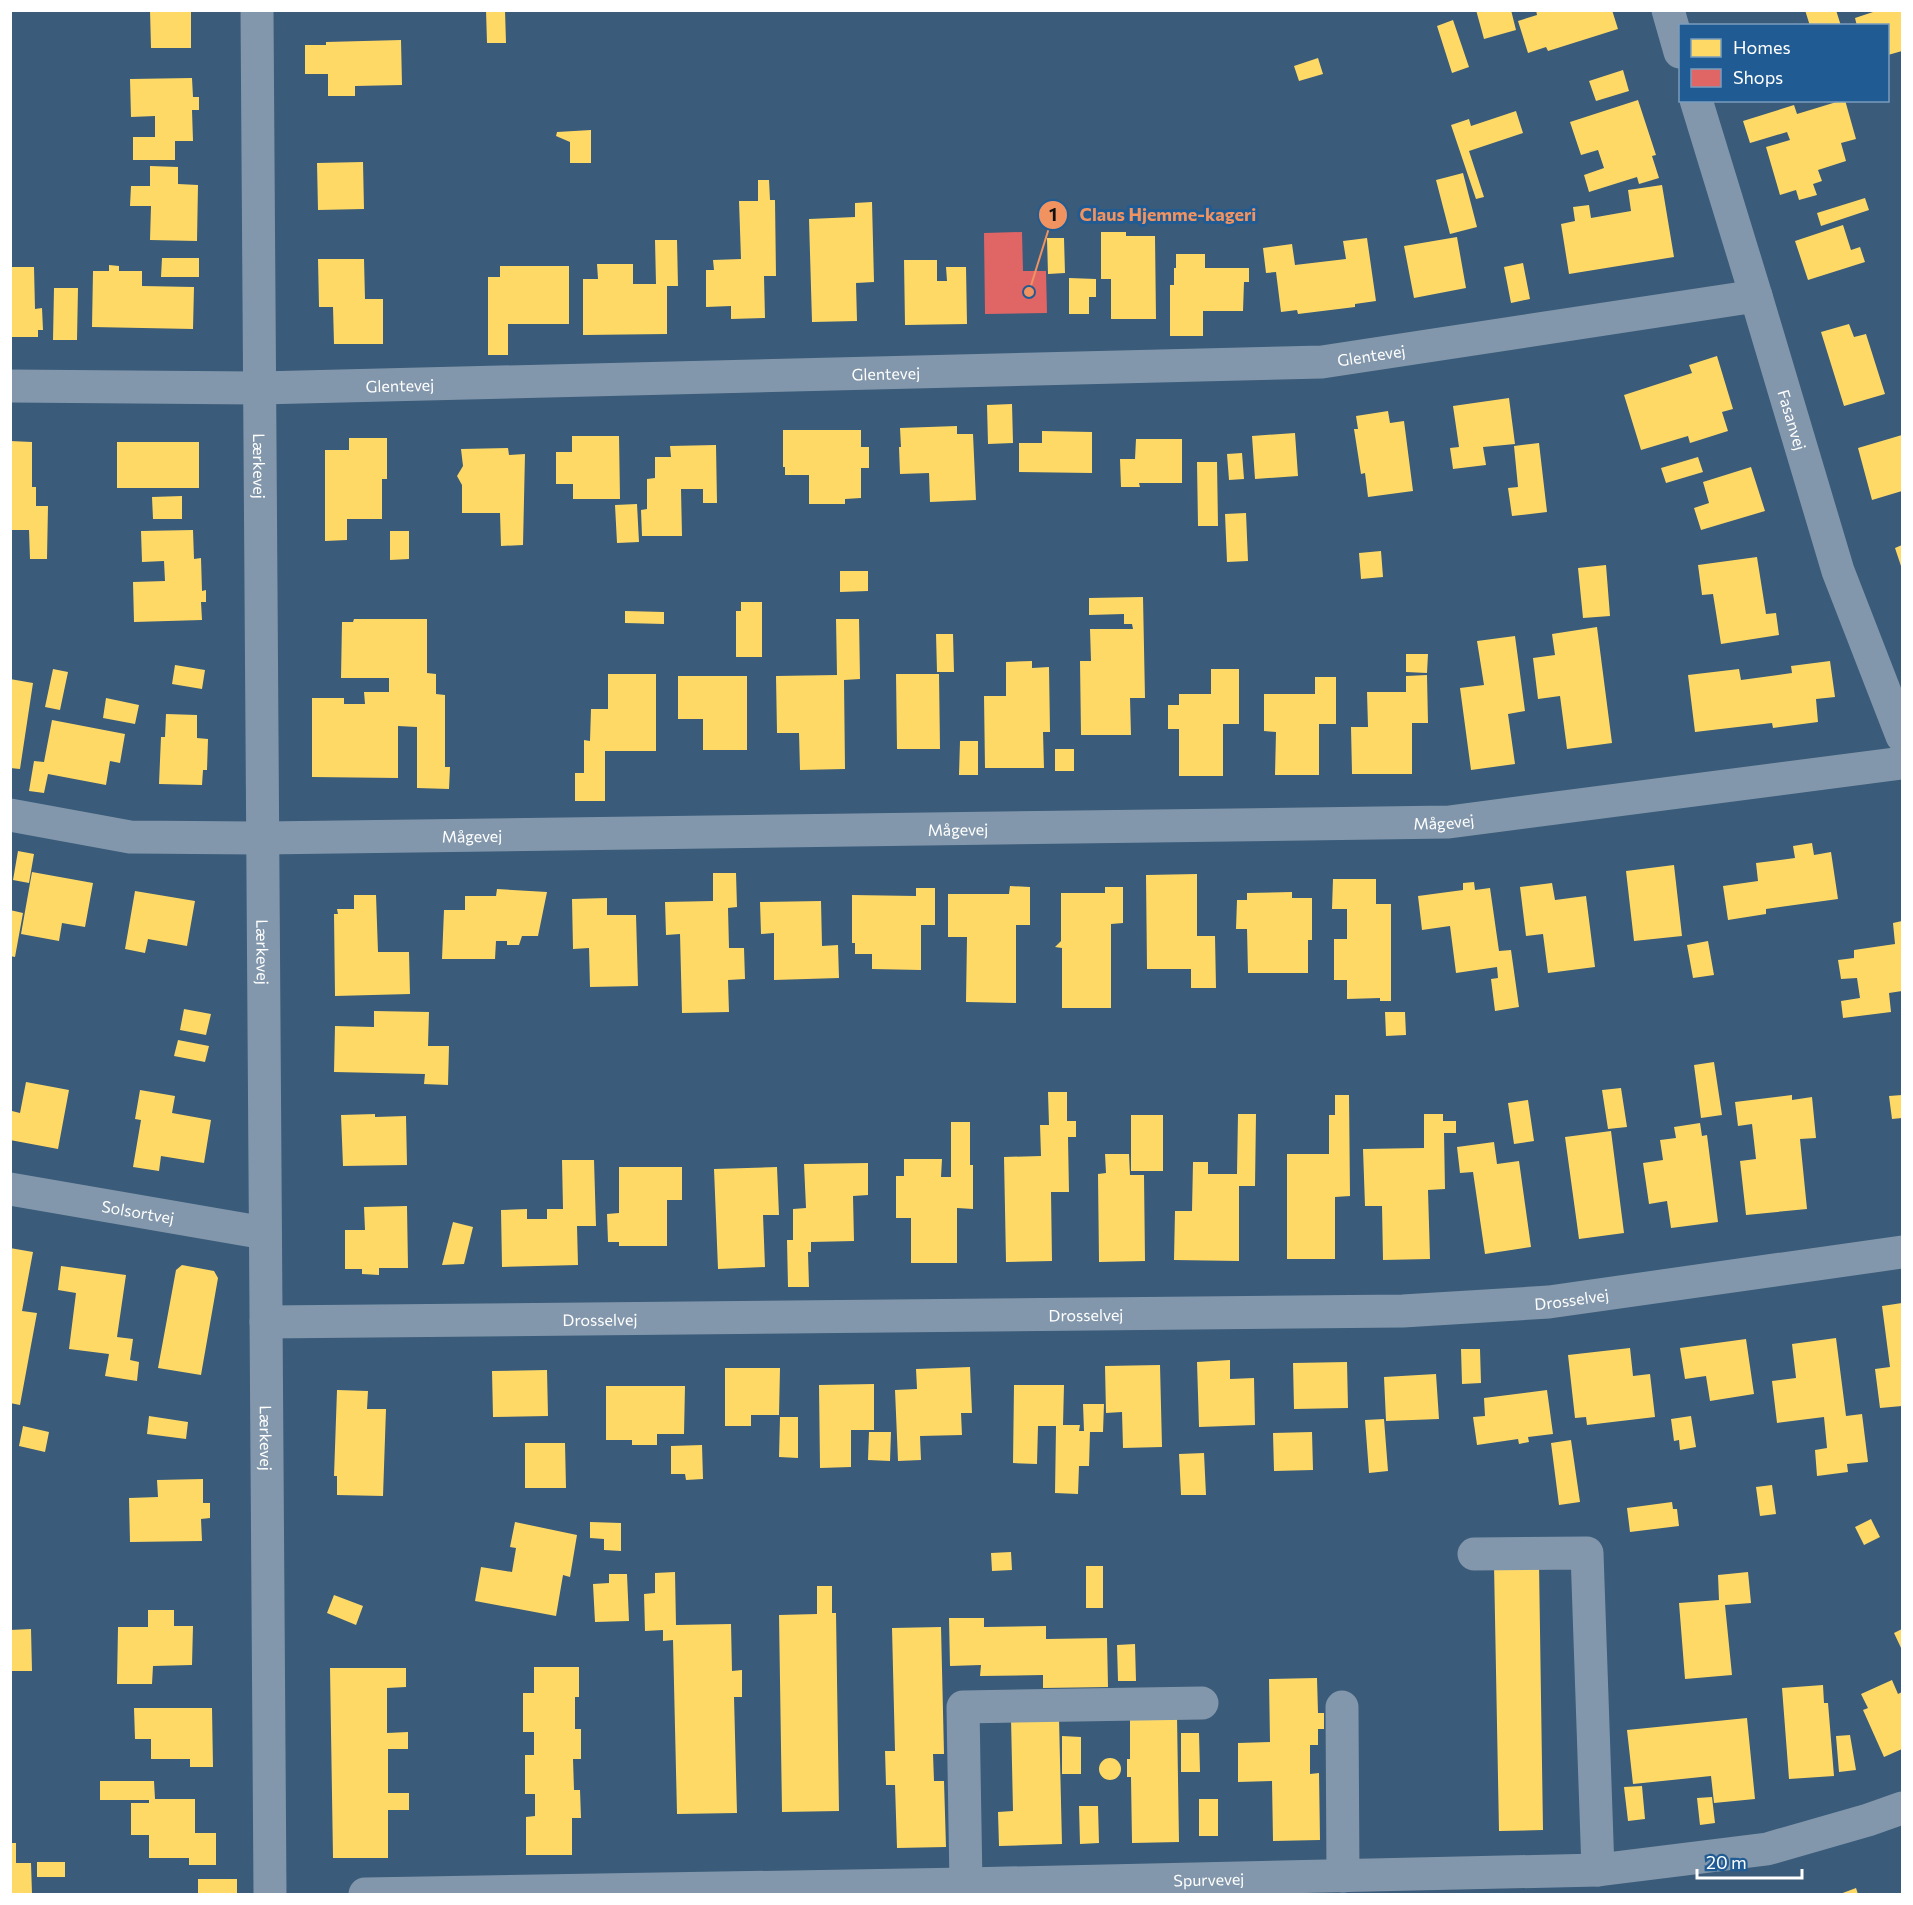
<svg xmlns="http://www.w3.org/2000/svg" width="1913" height="1905" font-family="Commissioner,sans-serif">
  <rect width="100%" height="100%" fill="#3a5b79"/>
  <path fill="#ffd966" d="M150 10H191V48H151Z
    M486 10H505L506 43H487Z
    M1476 10H1511L1516 30 1484 39Z
    M1536 10H1612L1618 29 1548 51 1546 47 1528 53 1518 21 1537 15Z
    M1805 10H1836L1841 26H1810Z
    M1879 10H1902V51L1888 55V26H1857L1855 18Z
    M1453 20 1469 67 1452 73 1437 26Z
    M401 40 402 85 355 86V96H328V74H305V45H326V42Z
    M1318 58 1323 74 1299 81 1294 66Z
    M1623 70 1629 91 1596 101 1589 81Z
    M192 78 193 97H199V110H192L193 141H175V160H133V137H155V116L131 117 130 79Z
    M1638 100 1656 155 1652 156 1659 178 1639 184 1637 177 1589 192 1584 175 1604 168 1598 150 1581 155 1570 122Z
    M1843 100H1845L1856 139 1841 143 1846 161 1818 170 1822 181 1813 184 1817 195 1799 200 1796 190 1780 195 1766 147 1790 140 1787 132 1750 143 1743 121 1794 105 1797 114Z
    M1516 111 1523 133 1469 151 1484 197 1476 199 1451 125 1469 119 1471 126Z
    M591 130V163H570V142L556 136 557 132Z
    M363 162 364 209 318 210 317 163Z
    M150 166 178 167V184L198 185 197 241 150 240 151 206H130L131 186H150Z
    M1463 173 1477 227 1450 234 1436 180Z
    M758 180H769L770 200H775L776 276H764L765 318 731 319V306L706 307V270H714L713 260 741 259 739 201H758Z
    M1662 185 1674 257 1569 274 1561 224 1575 221 1573 207 1589 205 1591 218 1631 211 1628 190Z
    M1865 198 1869 210 1821 226 1817 213Z
    M872 202 874 282 856 283 857 321 812 322 809 219 855 217V203Z
    M1843 225 1851 250 1860 247 1865 262 1808 280 1795 241Z
    M1101 232H1126V236H1155L1156 319H1111V279H1101Z
    M1457 237 1466 288 1414 298 1404 246Z
    M1047 238H1064L1065 273 1048 274Z
    M1367 238 1376 301 1355 304V307L1298 314 1297 310 1281 312 1276 272 1266 273 1263 248 1292 244 1295 265 1346 259 1343 241Z
    M655 240H677L678 286H667V334L583 335V279H598L597 264H633V284H656Z
    M1176 254H1205V268H1249V282H1244L1243 311H1203V336H1170V285H1174V268H1176Z
    M162 258H199V277H161Z
    M318 259H364L365 299H383V344H334L333 307H319Z
    M904 260H937V281H947L946 267H966L967 324 905 325Z
    M1523 263 1530 299 1511 303 1504 267Z
    M109 265 119 266V271H142V286L194 287 193 329 92 327 93 271H109Z
    M500 266H569V324H508V355H488V277H500Z
    M10 267H34L35 309 42 308 43 330H38V337H10Z
    M1069 278 1096 279V297H1089V314H1069Z
    M54 288H78L77 340H53Z
    M1849 324 1854 337 1866 334 1885 394 1844 406 1821 332Z
    M1717 356 1733 409 1722 412 1728 431 1690 443 1688 436 1641 450 1624 395 1692 373 1689 365Z
    M1509 398 1515 444 1483 447 1486 465 1453 469 1450 448 1459 447 1453 406Z
    M1012 404 1013 443 988 444 987 405Z
    M1388 411 1390 423 1404 421 1413 491 1368 497 1365 473 1361 474 1354 429H1358L1356 416Z
    M957 426V434H973L976 500 930 502 929 473 900 474 899 447H901L900 428Z
    M783 430H861V447H869V468H861V498L845 499V504H809V475H785V467H783Z
    M1042 431 1092 432V473L1019 472V443H1042Z
    M1295 433 1298 476 1255 479 1252 436Z
    M1902 435V491L1872 500 1858 448Z
    M572 436H619L620 499H573V484H556V452H572Z
    M349 438H387V479H382V519H347V540L325 541V450H349Z
    M1136 439H1182V483H1139L1140 487H1121L1120 459H1135Z
    M10 441 32 442V487H36V506H48L47 559H30L29 530H10Z
    M117 442H199V488H117Z
    M1539 443 1547 512 1512 516 1508 488 1518 487 1514 446Z
    M716 445 717 503H703V489H681L682 536H642L641 510 647 509V479L655 478V457H671L670 446Z
    M508 448 509 455 525 454 523 545 501 546 500 513H462V485L457 476 463 466 461 449Z
    M1242 453 1244 479 1229 480 1227 454Z
    M1698 457 1703 472 1666 483 1661 468Z
    M1197 462H1217L1218 526H1198Z
    M1751 467 1765 511 1701 530 1694 508 1709 503 1703 482Z
    M182 496V519H153L152 497Z
    M637 504 639 542 617 543 615 505Z
    M1246 513 1248 561 1227 562 1225 514Z
    M193 530 194 559 201 558 202 591 206 590V602H201L202 620 134 622 133 582 165 581 164 561 142 562 141 531Z
    M390 531H409V559L390 560Z
    M1902 545V569L1895 548Z
    M1381 551 1383 577 1361 579 1359 553Z
    M1757 557 1766 614 1776 613 1779 635 1721 644 1713 594 1702 595 1698 565Z
    M1606 565 1610 616 1583 618 1578 568Z
    M840 571H868V591L840 592Z
    M1143 597 1145 698H1130L1131 735H1081L1080 661H1091L1090 629H1133L1132 624H1124V614L1089 615V598Z
    M741 602H762V657H736V611H741Z
    M625 611 664 612V624L625 623Z
    M354 619H427V673L436 674V694L445 695V767H450L449 789 417 788V727L398 726V778L312 777V698H344V704H365L364 692H389V678H341L342 622H353Z
    M836 619H859L860 679 844 680 845 769 800 770 799 733H777L776 676 837 675Z
    M1597 627 1612 743 1567 749 1560 696 1538 699 1533 658 1555 655 1552 634Z
    M936 634H953L954 672H937Z
    M1515 636 1525 711 1508 714 1515 764 1471 770 1460 688 1484 685 1477 641Z
    M1406 654H1428L1427 673 1406 672Z
    M1032 661V668L1049 667 1050 732H1043L1044 768H985L984 696H1006V662Z
    M1830 661 1835 697 1816 699 1818 722 1773 728 1772 723 1695 732 1688 675 1739 669 1741 680 1792 673 1791 666Z
    M175 665 205 670 202 689 172 684Z
    M53 669 68 672 60 710 45 707Z
    M1211 669H1239V724H1223V776H1179V729H1168V705H1179V694H1211Z
    M608 674H656V751H605V801H575V773H584V740L590 741 591 709H608Z
    M896 674H939L940 749H897Z
    M1427 675 1428 723H1412V774H1352L1351 727H1368L1367 692H1406V676Z
    M678 676H747V750H703V719H678Z
    M1315 677H1336V724H1319V775H1275L1276 732 1264 731V694H1315Z
    M10 679 33 683 20 769 10 768Z
    M106 698 139 705 135 724 103 718Z
    M166 714 197 715V738L208 739 207 770H203L202 785 159 784 161 737H165Z
    M52 720 125 734 120 763 110 761 106 785 48 774 44 793 29 791 34 761 44 762Z
    M960 741H978V775H959Z
    M1055 749H1074V771H1055Z
    M1812 843 1814 855 1831 852 1838 899 1766 909V914L1728 920 1723 886 1758 881 1756 863 1795 858 1793 846Z
    M18 851 34 854 29 883 13 880Z
    M1674 865 1682 936 1634 941 1626 871Z
    M32 872 93 883 85 927 62 923 59 941 21 934Z
    M713 873H736L737 907 728 908 729 948H744L745 979 728 980 729 1012 682 1013 680 934 666 935 665 902 713 901Z
    M1197 874V936H1215L1216 988H1191V969H1147L1146 875Z
    M1333 879H1376V904H1391V1001H1380V998L1347 999V980H1334V939H1347V909H1332Z
    M1474 882 1475 890 1490 888 1499 951 1511 950 1519 1007 1495 1011 1491 979 1498 978 1497 967 1456 973 1450 926 1422 930 1418 896 1463 890V883Z
    M1552 883 1555 900 1586 896 1595 967 1548 973 1543 934 1526 936 1520 887Z
    M1010 886 1030 887V925H1016V1003L966 1002 967 937H948V894H1009Z
    M1105 887H1123V923L1111 924V1008H1062V948L1055 947 1061 941V893H1105Z
    M916 888H935V925H921V970L872 969V954H855V943H852V895L916 896Z
    M497 889 547 892 538 936H522L519 945H507V941H496L495 959H442L444 910H465V896H496Z
    M135 891 195 901 187 946 148 939 145 953 125 949Z
    M1292 892V898H1312V940H1308V973H1248L1247 929H1236L1237 900H1247V893Z
    M354 895H376L378 952H409L410 994 335 996 334 914H338L337 909H354Z
    M607 898V915H636L638 986 590 987 589 948 573 949 572 899Z
    M821 901 822 946 838 945 839 978 774 980V933L761 934 760 902Z
    M10 910 23 913 15 957 10 956Z
    M1902 921V991L1889 993 1891 1012 1843 1018 1841 1001 1860 998 1857 978 1841 979 1838 960 1854 958V950L1895 944 1893 923Z
    M1708 941 1714 975 1693 978 1687 945Z
    M184 1009 211 1014 206 1035 180 1030Z
    M374 1011 429 1012 428 1046H449L448 1085 424 1084 425 1074 334 1072 335 1026 374 1027Z
    M1385 1012H1405L1406 1035 1386 1036Z
    M178 1040 209 1046 205 1062 174 1056Z
    M1714 1062 1722 1115 1701 1118 1694 1065Z
    M26 1082 69 1090 58 1149 10 1140 12 1111 20 1113Z
    M1621 1088 1627 1127 1608 1129 1602 1090Z
    M140 1090 175 1096 172 1113 211 1120 204 1163 161 1156 159 1171 133 1167 141 1120 135 1119Z
    M1048 1092H1067V1121H1076V1137H1068L1069 1192H1051L1052 1261 1006 1262 1004 1157 1041 1156 1040 1125H1049Z
    M1335 1095H1349L1350 1196 1335 1197V1259H1287V1154H1329V1115H1335Z
    M1792 1095V1100L1812 1097 1816 1138 1800 1139 1807 1209 1746 1215 1740 1161 1756 1159 1752 1124 1738 1126 1735 1102Z
    M1902 1095V1118L1892 1119 1889 1096Z
    M1528 1100 1534 1141 1514 1144 1508 1103Z
    M375 1114V1117L406 1116 407 1165 343 1166 341 1115Z
    M1238 1114H1256L1255 1186H1239V1261L1174 1260 1175 1211H1192L1193 1162H1208V1174H1237Z
    M1424 1114H1443V1121H1456V1133H1444L1445 1189 1428 1190 1430 1259 1383 1260 1382 1206H1365L1363 1149 1424 1148Z
    M1131 1115H1163V1171H1131Z
    M951 1122H970V1165H973V1209L957 1208V1263H911V1218H896V1176H904V1159H942L941 1177H951Z
    M1700 1123 1702 1136 1707 1135 1718 1222 1671 1228 1667 1201 1649 1204 1643 1163 1663 1160 1660 1140 1676 1138 1674 1127Z
    M1611 1131 1624 1233 1579 1239 1565 1137Z
    M1494 1142 1497 1164 1519 1161 1531 1247 1485 1254 1473 1172 1460 1173 1457 1147Z
    M1105 1154H1129L1130 1175H1144L1145 1261 1099 1262 1098 1174 1106 1173Z
    M562 1160H594L596 1226H577L578 1265 502 1267 501 1210 527 1209V1219H547V1209H563Z
    M868 1163V1195L853 1196 854 1241 811 1242V1252H808L809 1287H788L787 1240H793V1209L806 1208 804 1164Z
    M619 1167H682V1200H667V1246H619V1242H608L607 1214 619 1213Z
    M777 1167 779 1215H763L765 1267 718 1269 714 1169Z
    M407 1206 408 1268H379V1275L362 1274V1269H345V1230H365L364 1207Z
    M453 1222 473 1227 464 1264 442 1265Z
    M10 1248 33 1252 22 1311 37 1313 20 1405 10 1403Z
    M182 1265 214 1271 218 1278 201 1375 158 1368 176 1270Z
    M61 1266 126 1275 117 1337 133 1339 130 1360 139 1362 137 1381 105 1376 109 1354 69 1349 76 1293 58 1290Z
    M1902 1303V1406L1880 1408 1875 1369 1890 1367 1882 1306Z
    M1836 1338 1846 1416 1862 1414 1868 1462 1847 1464 1848 1472 1817 1476 1815 1450 1827 1448 1824 1417 1777 1423 1772 1381 1796 1378 1792 1344Z
    M1746 1339 1754 1394 1710 1401 1706 1376 1685 1379 1680 1348Z
    M1630 1348 1633 1376 1650 1374 1655 1417 1587 1425 1586 1417 1575 1418 1568 1355Z
    M1461 1349H1480L1481 1383 1462 1384Z
    M1230 1360V1379L1254 1378 1255 1425 1199 1427 1197 1362Z
    M1347 1362 1348 1408 1294 1409 1293 1363Z
    M1160 1365 1162 1447 1123 1448 1122 1412 1106 1413 1105 1366Z
    M970 1367 972 1413H961L962 1435 920 1436 921 1460 898 1461 895 1390 917 1389 916 1369Z
    M725 1368H780L779 1415H751V1426H725Z
    M547 1370 548 1416 493 1417 492 1371Z
    M1436 1374 1439 1419 1386 1421 1384 1377Z
    M874 1384V1430H851V1467L820 1468 819 1385Z
    M1014 1385H1064L1063 1425H1080L1079 1431H1084L1083 1404H1104L1103 1432H1090L1089 1466H1079L1078 1494 1055 1493 1056 1426H1038L1037 1464 1013 1463Z
    M606 1386H685L684 1434H657V1445H632V1440H606Z
    M337 1390 368 1391 367 1409H386L383 1496 337 1495V1476H334Z
    M1547 1390 1553 1434 1528 1437 1529 1442 1519 1444 1518 1439 1477 1445 1473 1417 1485 1416 1484 1398Z
    M149 1416 188 1422 186 1439 147 1434Z
    M1691 1416 1696 1447 1680 1450 1679 1440 1674 1441 1671 1419Z
    M780 1417H798V1458L779 1457Z
    M1384 1419 1388 1471 1369 1473 1365 1420Z
    M23 1426 49 1432 45 1452 19 1446Z
    M869 1432H891L890 1461 868 1460Z
    M1312 1432 1313 1470 1274 1471 1273 1433Z
    M1571 1440 1580 1502 1559 1505 1551 1443Z
    M525 1443H565L566 1488H525Z
    M702 1445 703 1479 686 1480 685 1474H671V1446Z
    M1204 1453 1206 1495H1181L1179 1454Z
    M203 1479V1503H210V1518L201 1519 202 1541 130 1542 129 1498 158 1497 157 1480Z
    M1772 1485 1776 1514 1760 1516 1756 1487Z
    M1672 1502 1673 1509H1677L1679 1526 1630 1532 1627 1508Z
    M1871 1519 1880 1537 1864 1545 1855 1527Z
    M515 1522 577 1535 570 1577 563 1575 556 1616 475 1601 481 1567 512 1572 516 1548 510 1547Z
    M590 1522 621 1523V1551L604 1550V1539L590 1538Z
    M1011 1552 1012 1570 992 1571 991 1553Z
    M1494 1564H1539L1543 1830 1499 1831Z
    M1086 1566H1103V1608H1086Z
    M675 1572 676 1625 731 1624 732 1671 742 1670V1697H734L737 1813 677 1814 673 1640 663 1641V1630L645 1631 644 1594 655 1593V1573Z
    M1748 1572 1751 1603 1725 1605 1732 1675 1685 1679 1679 1603 1719 1600 1718 1575Z
    M609 1574H627L629 1621 595 1622 593 1584 609 1583Z
    M817 1586H832V1613H836L839 1811 782 1812 779 1615 817 1614Z
    M334 1595 363 1606 356 1625 327 1613Z
    M148 1610H174V1626H193L192 1665 153 1666 152 1684H117L118 1627H148Z
    M949 1618H984V1627L1046 1626V1639L1107 1638 1108 1687 1043 1688V1675L980 1676 981 1665 950 1666Z
    M941 1627 944 1754H933L934 1781H944L946 1847 897 1848 895 1785H886L885 1751H895L892 1628Z
    M31 1629 32 1671H10V1630Z
    M1902 1629V1650L1894 1633Z
    M1135 1644 1136 1681H1118L1117 1645Z
    M534 1667H579V1697H575V1729H581V1759H573L574 1790H580L581 1818H572V1855H526V1817L535 1816V1794H525V1755H534V1732H523V1693H534Z
    M330 1668H406V1687L387 1688V1733L408 1732V1749H388V1793H409V1810H388V1858H333Z
    M1317 1678 1318 1713H1324V1729H1318V1745H1310V1774L1319 1773 1320 1840 1273 1841 1272 1781 1238 1782V1743L1270 1742 1269 1679Z
    M1892 1680 1898 1694 1902 1692V1749L1884 1757 1863 1710 1868 1708 1861 1694Z
    M1823 1685 1824 1703H1828L1834 1776 1789 1779 1782 1688Z
    M134 1708H212L213 1767H190V1759H151V1739H135Z
    M1177 1716 1179 1842 1132 1843 1131 1777H1127V1759H1130V1717Z
    M1011 1718H1059L1062 1844 999 1846 998 1812 1013 1811Z
    M1747 1718 1755 1799 1714 1803 1711 1776 1633 1784 1627 1730Z
    M1181 1733H1199L1200 1772H1181Z
    M1850 1735 1856 1770 1839 1772 1836 1736Z
    M1062 1736 1081 1737V1774H1062Z
    M1099 1769a11 11 0 1 1 22 0a11 11 0 1 1-22 0Z
    M100 1781H154L155 1799H195V1833H216V1865H189V1858H149V1835H131V1803H149V1800H100Z
    M1642 1786 1645 1819 1628 1821 1624 1787Z
    M1712 1797 1715 1823 1700 1825 1697 1798Z
    M1199 1799H1218V1836H1199Z
    M1079 1806H1098L1099 1843 1080 1844Z
    M10 1843H16V1863H31L32 1894H10Z
    M37 1862H65V1877H37Z
    M198 1879H237V1894H198Z
    M1856 1888 1858 1894H1840Z"/>
  <path fill="#e06666" d="M1022 232 1023 271H1046L1047 313 985 314 984 233Z"/>
  <g fill="none" stroke-linecap="round" stroke-linejoin="round">
    <g stroke="#8297ab" stroke-width="33">
      <path id="s1" d="M257 10 270 1894"/>
      <path d="M1668 10 1680 52"/>
      <path id="s2" d="M1696 100 1756 296 1838 571 1902 736"/>
      <path id="s3" d="M10 386 260 388 1322 362 1756 296"/>
      <path id="s4" d="M10 815 130 837 263 838 1449 822 1902 763"/>
      <path id="s5" d="M10 1189 265 1233"/>
      <path id="s6" d="M266 1322 1403 1311 1549 1302 1902 1252"/>
      <path d="M1474 1554 1587 1553 1598 1870"/>
      <path d="M1342 1707 1343 1876"/>
      <path d="M966 1884 963 1707 1202 1703"/>
      <path id="s7" d="M365 1894 966 1884 1598 1870 1767 1849 1868 1820 1902 1808"/>
    </g>
  </g>
  <g text-anchor="middle" dominant-baseline="central" stroke-width="6" stroke-linejoin="round" paint-order="stroke">
    <g font-size="16" fill="#fff" stroke="#205c93">
      <text stroke="none"><textPath href="#s3" startOffset="1362">Glentevej</textPath></text>
      <text stroke="none"><textPath href="#s3" startOffset="876">Glentevej</textPath></text>
      <text stroke="none"><textPath href="#s3" startOffset="390">Glentevej</textPath></text>
      <text stroke="none"><textPath href="#s2" startOffset="334">Fasanvej</textPath></text>
      <text stroke="none"><textPath href="#s1" startOffset="456">Lærkevej</textPath></text>
      <text stroke="none"><textPath href="#s4" startOffset="1436">Mågevej</textPath></text>
      <text stroke="none"><textPath href="#s4" startOffset="950">Mågevej</textPath></text>
      <text stroke="none"><textPath href="#s4" startOffset="464">Mågevej</textPath></text>
      <text stroke="none"><textPath href="#s1" startOffset="942">Lærkevej</textPath></text>
      <text stroke="none"><textPath href="#s5" startOffset="130">Solsortvej</textPath></text>
      <text stroke="none"><textPath href="#s6" startOffset="1306">Drosselvej</textPath></text>
      <text stroke="none"><textPath href="#s6" startOffset="820">Drosselvej</textPath></text>
      <text stroke="none"><textPath href="#s6" startOffset="334">Drosselvej</textPath></text>
      <text stroke="none"><textPath href="#s1" startOffset="1428">Lærkevej</textPath></text>
      <text stroke="none"><textPath href="#s7" startOffset="844">Spurvevej</textPath></text>
    </g>
  </g>
  <path fill="none" stroke="#f09361" stroke-width="2" d="M1029 292L1053 215"/>
  <g fill="#f09361" stroke="#205c93" stroke-width="2">
    <circle cx="1029" cy="292" r="6"/>
    <circle cx="1053" cy="215" r="15"/>
  </g>
  <g font-size="18" text-anchor="middle" font-weight="bold" fill="#111">
    <text x="1053" y="221">1</text>
  </g>
  <g font-size="18" text-anchor="middle" font-weight="bold" fill="#f09361" stroke="#205c93" stroke-width="6" stroke-linejoin="round" paint-order="stroke">
    <text x="1168" y="221">Claus Hjemme-kageri</text>
  </g>
  <rect width="1913" height="1905" fill="none" stroke="#ffffff" stroke-width="24"/>
  <rect x="1679" y="24" width="210" height="78" fill="#205c93" stroke="#799dbe" stroke-width="1.5"/>
  <rect x="1691" y="39" width="30" height="18" fill="#ffd966" stroke="#799dbe" stroke-width="1.5"/>
  <text x="1733" y="54" font-size="18" fill="#ffffff">Homes</text>
  <rect x="1691" y="69" width="30" height="18" fill="#e06666" stroke="#799dbe" stroke-width="1.5"/>
  <text x="1733" y="84" font-size="18" fill="#ffffff">Shops</text>
  <path d="M1697 1869v9h105v-9" fill="none" stroke="#ffffff" stroke-width="3"/>
  <text x="1706" y="1869" font-size="18" fill="#ffffff" stroke="#205c93" stroke-width="4.5" paint-order="stroke">20 m</text>
</svg>
